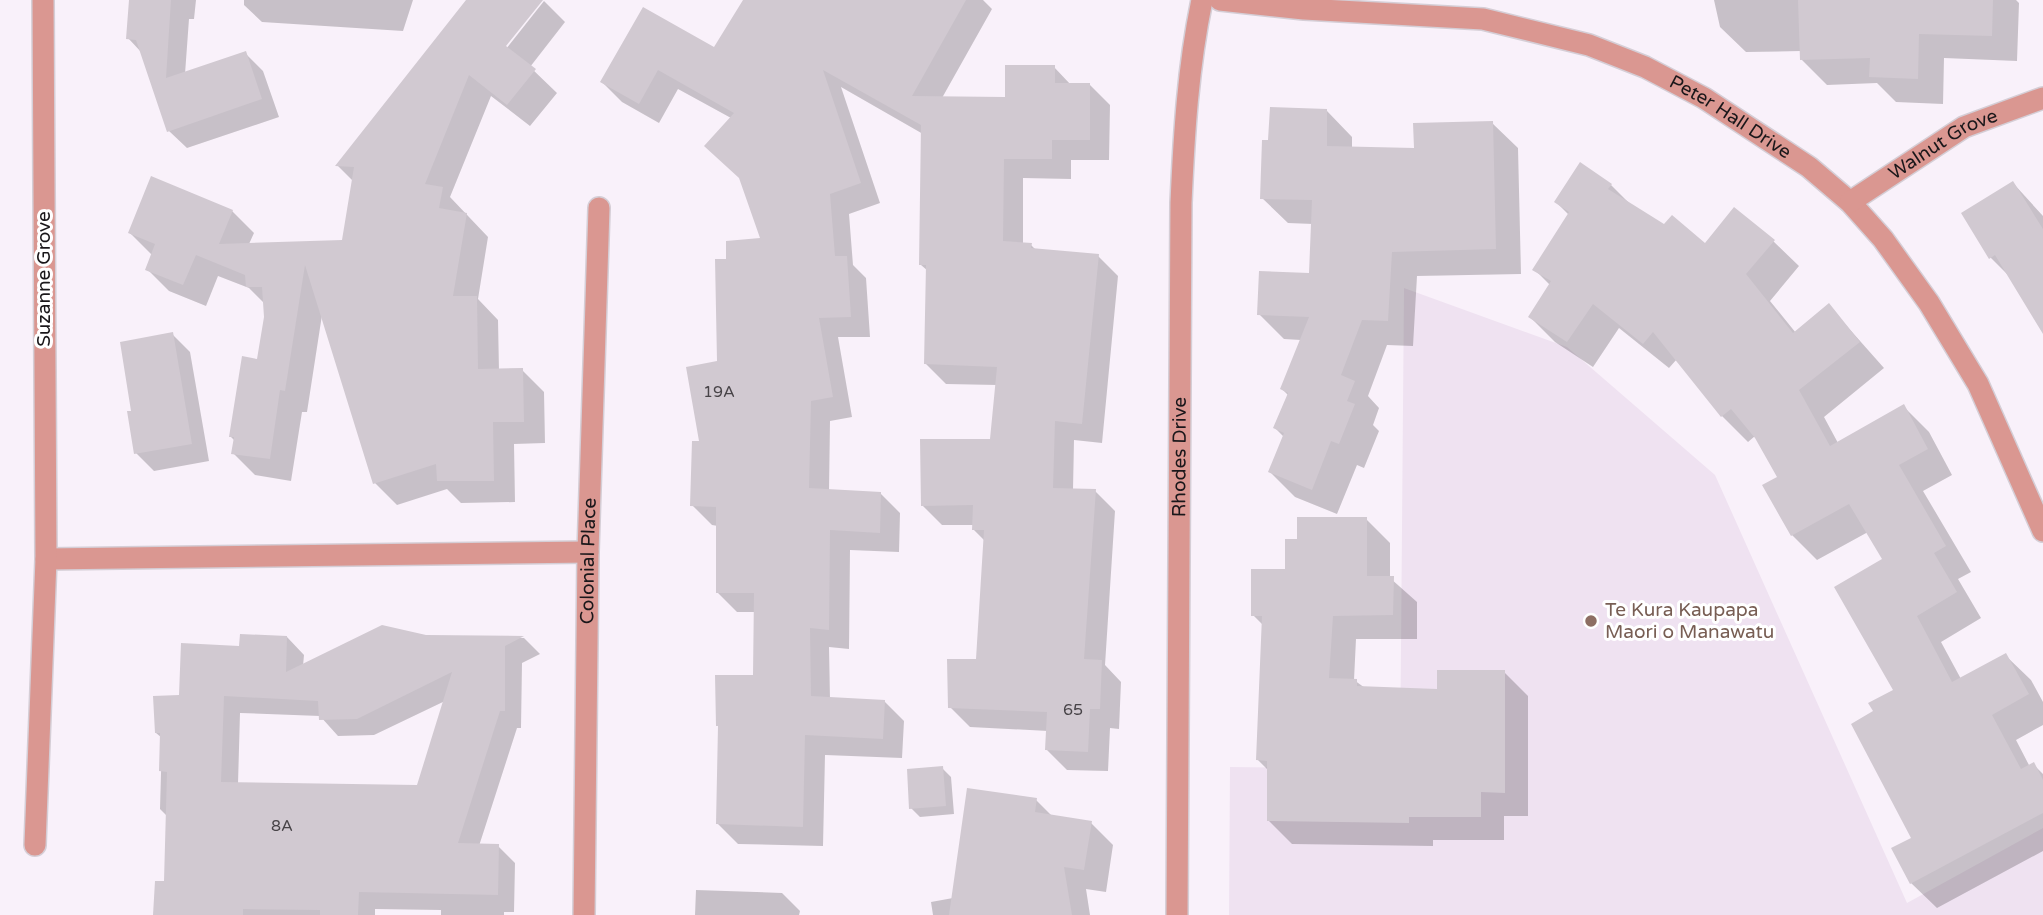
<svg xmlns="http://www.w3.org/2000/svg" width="2043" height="915" font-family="'Varela Round',sans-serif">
  <rect width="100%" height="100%" fill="#f9f1fa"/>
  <path fill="#efe2f1" d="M1404 288 1567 347 1715 475 1907 903 2043 828V915H1229L1230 767 1400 769Z"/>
  <path fill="#0003" fill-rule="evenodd" d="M130 0H196L194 19H189L185 74 245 53 263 71 279 117 187 148 169 131 142 53 128 38Z
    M244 0H413L403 31 262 22 244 5Z
    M468 0H540L500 52 502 54 544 1 565 22 530 67 557 93 530 126 491 96 450 197 488 237 478 299 498 320 499 371 522 370 544 392 545 443 514 444 515 502 461 503 447 489 397 505 375 483 322 315 307 412H302L291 481 255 475 233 453 235 441 231 437 258 361 266 317 265 304 249 288 218 276 206 306 169 291 147 269 153 256 130 233 232 211 254 233 249 244 344 242 354 182 338 166Z
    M745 0H983L992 9 942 98 1006 99 1054 67 1071 85H1090L1110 105 1109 160H1071V179L1023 178V244L1031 245 1036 250 1098 256 1118 276 1102 443 1074 440 1073 490 1095 491 1115 511 1105 665 1121 682 1119 729 1110 728 1108 771 1067 770 1047 750 1048 731 970 727 950 707 978 661 985 541 973 529 974 525H942L922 505 991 441 997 385 946 384 926 364 928 271 921 265 923 134 841 87 880 203 849 214 853 265 866 278 870 337H838L852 417 830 421 829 491 880 493 900 513 899 552 850 550 849 649 829 647 830 699 884 701 904 721 902 758 825 755 823 846 738 844 718 824 755 676 756 612H737L717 592 718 526 712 525 692 505 718 363 728 261 762 240 731 118 678 89 659 123 622 102 602 82 715 50Z
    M1714 0H2016L2019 3 2017 61 1944 58 1943 104 1896 102 1877 83 1827 85 1802 60 1801 51 1746 52 1720 27Z
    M1327 111 1352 137V148L1416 150 1492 123 1518 148 1521 274 1417 276 1413 346 1387 345 1368 396 1379 408 1373 425 1379 431 1364 468 1357 465 1337 514 1295 497 1270 472 1284 437 1275 428 1288 395 1282 389 1301 340 1284 339 1259 314 1311 275 1313 224 1288 223 1262 198 1270 142Z
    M2013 183 2043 216V331L2011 278 1991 258 1964 213Z
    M1611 185 1632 206 1664 227 1705 245 1773 241 1799 266 1770 301 1796 333 1829 306 1884 368 1824 417 1838 443 1903 406 1929 432 1952 475 1923 491 1971 572 1958 579 1981 618 1941 642 1961 679 2005 655 2031 680 2043 702V725L2016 740 2030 767 2034 765 2043 774V851L1937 908 1911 883 1913 838 1876 712 1895 691 1885 559 1868 532 1817 560 1792 535 1779 478 1755 436 1748 442 1722 416 1677 359 1669 368 1619 328 1593 367 1555 342 1530 317 1550 285 1534 269 1569 215 1556 202Z
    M172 334 190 352 209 461 154 471 136 453 133 412Z
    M1366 519 1390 543V578L1417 602V639H1356L1354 680 1365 688 1438 691 1504 672 1528 696V816H1504V840H1433V846L1292 844 1268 820 1269 771 1257 759 1264 626 1253 615 1287 571 1299 541Z
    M287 637 304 655 303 666 426 637 524 638 540 654 522 663 521 728H517L479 846H498L515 863 514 912H504V915H441V910L375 909V915H155L166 883 168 817 160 809 162 738 156 733 181 697 241 648ZM445 701 418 787 238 784 240 713 320 716 338 736 374 735Z
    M942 768 951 777 954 814 920 817 911 808Z
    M1036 800 1053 817 1091 823 1113 845 1106 892 1086 889 1090 915H933L931 902 953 898Z
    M696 890 782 893 800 911 799 915H695Z"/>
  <path fill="#d1c9d1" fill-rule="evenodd" d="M129 0H171L166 78 246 51 262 99 167 132 136 40 126 39Z
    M466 0H543L506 46 536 69 507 105 469 75 425 184 443 187 439 208 467 213 453 296H477L478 369 523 368 524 422H493L494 481H437L436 464 373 484 305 265 285 391 280 390 270 459 231 454 234 437H229L242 356 257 359 264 317 262 287H246L245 275 196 255 183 285 145 270 155 244 128 233 151 176 233 210 219 244 342 240 354 167 335 166Z
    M743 0H966L912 96 1005 97V65H1055V83H1090V140H1052V159H1004L1003 241 1032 243 1031 248 1099 254 1082 424 1055 421 1053 488 1096 489 1084 659 1102 660 1100 709H1090L1088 752 1045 750 1047 712 948 708 947 659H976L984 530H972L973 505 921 506 920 439H990L997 367 924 364 926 265H919L921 125 823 70 861 183 830 194 835 256H847L851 317 819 318 833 397 811 401 809 488 881 492 880 533 830 530 829 630 810 628 811 696 885 700 883 739 805 735 803 827 716 824 718 726H716L715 675H753L754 593H716V507L690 506 692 441H699L686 367 717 361 715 259H726V241L760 238 739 178 704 146 734 113 658 70 639 104 600 82 643 7 714 47Z
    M1798 0H1993L1992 36 1919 34 1918 79 1869 77 1870 58 1800 60Z
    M1270 107 1327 109V146L1414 148 1413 123 1493 121 1496 249 1392 252 1388 321 1362 320 1341 375 1355 381 1347 401 1355 404 1339 444 1331 441 1312 490 1268 472 1284 433 1273 428 1288 393 1280 389 1309 317 1257 315 1259 271 1309 273 1312 200 1260 199 1262 140H1268Z
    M1580 162 1612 184 1608 189 1664 224 1672 215 1705 243 1734 207 1775 240 1746 274 1793 333 1829 303 1860 342 1799 390 1830 446 1904 404 1928 449 1899 465 1946 546 1934 553 1957 592 1917 616 1952 682 2006 653 2029 694 1992 715 2021 769 2034 762 2043 780V813L1910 884 1891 848 1911 838 1851 724 1873 711 1868 703 1893 690 1834 587 1882 559 1849 504 1791 536 1762 485 1777 477 1755 438 1731 409 1721 417 1653 332 1643 344 1593 304 1567 342 1528 317 1551 281 1532 270 1569 212 1554 202Z
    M2013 181 2043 229V334L1995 255 1989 259 1961 213Z
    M173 332 192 444 134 454 127 411H131L120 342Z
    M1297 517H1367V576H1394L1393 615 1333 616 1329 678 1357 679V686L1437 689V670H1505V793L1481 792V817H1409V823L1267 821V761L1256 760 1262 616H1251V569H1285V539H1297Z
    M382 625 426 635 524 636 505 646V711H500L458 843 499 844 498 895 359 892 358 915H320V910L243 909V915H153L155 881H164L167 772 159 771 160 733H155L153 696 179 695 181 643 239 646 240 634 287 636 286 672ZM452 672 417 785 221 782 224 696 318 701 319 720 357 719Z
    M943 766 946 806 909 809 907 769Z
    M967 788 1037 798 1035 812 1092 821 1084 870 1064 867 1072 915H949Z"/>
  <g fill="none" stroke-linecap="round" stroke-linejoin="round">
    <defs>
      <g id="street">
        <path id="s1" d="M1220 0 1304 9 1483 19 1589 45 1645 67 1704 98 1809 167 1850 202 1883 239 1929 303 1978 384 2043 531"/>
        <path id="s2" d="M1850 202 1964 127 2043 98"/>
        <path d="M46 559 588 552"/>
        <path d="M35 845 46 559 43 0"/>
        <path id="s3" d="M584 915 588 552 599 208"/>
        <path id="s4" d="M1177 915 1181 203C1184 134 1188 67 1202 0"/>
      </g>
    </defs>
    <use href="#street" stroke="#d5ced6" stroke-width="24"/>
    <use href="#street" stroke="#da9791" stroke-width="21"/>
  </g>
  <circle fill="#8d6e63" stroke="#fff" stroke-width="2.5" cx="1591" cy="621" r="7"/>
  <g text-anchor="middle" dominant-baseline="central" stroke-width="6" stroke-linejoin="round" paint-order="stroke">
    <g font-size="16" fill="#484448">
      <text x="719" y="392">19A</text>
      <text x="1073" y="710">65</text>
      <text x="282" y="826">8A</text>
    </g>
    <g font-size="19" fill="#1a171a" stroke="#fff">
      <text stroke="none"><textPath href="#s1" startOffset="532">Peter Hall Drive</textPath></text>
      <text stroke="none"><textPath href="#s2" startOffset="110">Walnut Grove</textPath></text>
      <text transform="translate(44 279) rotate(-90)">Suzanne Grove</text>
      <text stroke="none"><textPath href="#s4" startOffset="458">Rhodes Drive</textPath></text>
      <text stroke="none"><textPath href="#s3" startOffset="354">Colonial Place</textPath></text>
    </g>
    <g font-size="19" fill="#785e54" stroke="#fff" text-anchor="start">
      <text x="1605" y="610">Te Kura Kaupapa<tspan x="1605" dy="22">Maori o Manawatu</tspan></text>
    </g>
  </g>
</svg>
